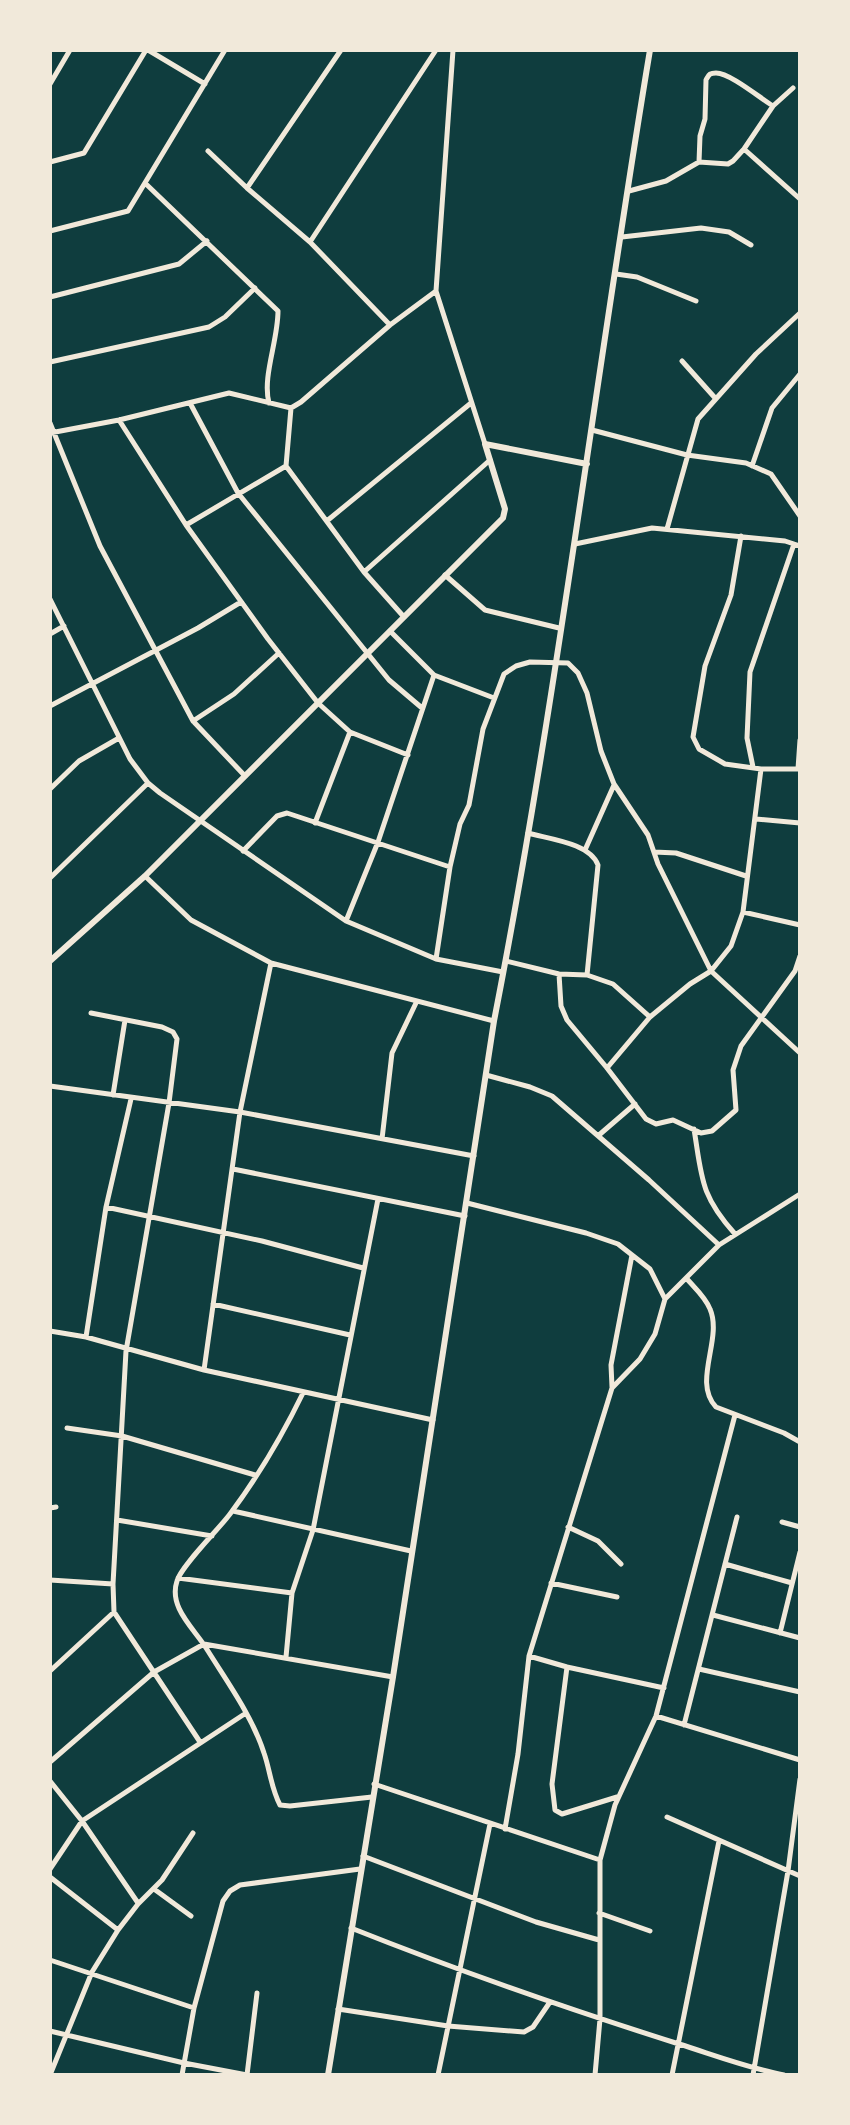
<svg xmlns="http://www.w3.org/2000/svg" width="850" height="2125" font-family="'Space Grotesk',sans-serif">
  <rect width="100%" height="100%" fill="#0f3d3e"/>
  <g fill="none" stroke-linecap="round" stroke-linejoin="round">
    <path stroke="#0a2a2b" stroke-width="3" d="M799 50 800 51"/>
    <path stroke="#f1e9da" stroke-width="5" d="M148 50 205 84
      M341 50 247 188 310 242 390 325
      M453 50 436 291 485 444
      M50 84 70 50
      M744 149 800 199
      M208 151 247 188
      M50 162 84 153 146 50
      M699 162 700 136 705 119 706 80C709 75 709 73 716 73 730 73 760 98 773 106
      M146 184 278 311C278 341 262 377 269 403
      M629 191 666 181 699 162 728 164 733 161 744 149 773 106 793 88
      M50 231 128 211 225 50
      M622 237 701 228 729 232 751 245
      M310 242 436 50
      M616 274 637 277 696 301
      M50 297 179 264 207 241
      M682 361 716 399
      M50 362 209 327 225 317 255 288
      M190 403 238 493 389 680 422 708
      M291 408 286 466 364 572 404 617
      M119 420 186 525 268 639 318 703 350 732 408 755
      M50 423 100 546 193 721 245 776
      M592 430 687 455 746 463 771 474 800 516
      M50 433 119 420 229 393 291 408 301 402 390 325 436 291
      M752 466 772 408 800 374
      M328 520 471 403
      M186 525 286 466
      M667 529 698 419 756 354 800 313
      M741 536 731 595 705 666 693 737 699 749 725 764 761 769H800
      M575 544 652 528 785 541 800 546
      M364 572 490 460
      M445 575 485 610 559 628
      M50 599 130 759 148 783 160 793 346 921 436 959 503 972
      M390 631 434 675 494 698
      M50 634 64 626
      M50 706 198 628 241 602
      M193 721 234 694 279 653
      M753 767 747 738 750 672 794 544
      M798 769 800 740
      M50 789 79 761 119 738
      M756 819 800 823
      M315 823 350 732
      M528 833C549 839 590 843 598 865L587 975
      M585 850 614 785
      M243 851 277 816 287 813 450 867
      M654 852 676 853 746 876
      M145 876 191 920 271 963 494 1021
      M50 878 148 783
      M743 912 800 925
      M346 921 378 842 434 675
      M436 959 450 867 460 824 469 805 483 729 504 674 516 666 530 662 568 663 578 673 587 693 601 751 614 784 648 835 658 864 711 971 800 1053
      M506 961 559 974 587 975 613 984 650 1017
      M559 974 561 1006 567 1020 607 1068 646 1119 656 1124 673 1120 701 1133 712 1131 736 1110 733 1070 741 1046 795 971 800 956
      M91 1013 162 1027 173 1032 177 1039 169 1103 126 1351 113 1584 114 1612 200 1742
      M607 1068 650 1017 690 984 711 971 731 946 743 912 761 769
      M486 1075 530 1087 552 1096 649 1180 719 1245
      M50 1086 240 1112 474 1156
      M113 1095 125 1020
      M694 1129C702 1178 700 1195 735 1234
      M599 1135 635 1104
      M382 1139 392 1053 416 1003
      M233 1169 465 1216
      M467 1203 586 1233 618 1244 650 1269 665 1299
      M106 1207 262 1241 363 1268
      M687 1279C695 1288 706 1298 710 1309 723 1339 692 1382 716 1407L784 1433 800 1442
      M213 1304 350 1335
      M50 1331 86 1337 204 1370 433 1420
      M86 1337 106 1207 131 1099
      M204 1370 240 1112 271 963
      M612 1387 611 1365 632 1255
      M303 1393C283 1434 257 1478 230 1514 219 1529 181 1566 177 1581 168 1608 195 1629 208 1651 228 1683 252 1716 264 1753 270 1770 271 1788 280 1805L290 1806 372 1797
      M67 1428 122 1436 255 1475
      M50 1508 56 1507
      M233 1511 411 1551
      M117 1520 212 1536
      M782 1522 800 1527
      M568 1527 598 1541 621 1564
      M725 1564 792 1583
      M178 1578 292 1593
      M50 1580 113 1584
      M551 1583 617 1597
      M713 1615 800 1638
      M780 1633 800 1552
      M529 1656 567 1667 664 1688
      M286 1657 292 1593 313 1530 378 1199
      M567 1667 552 1784 555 1810 562 1814 617 1797
      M699 1669 800 1692
      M50 1671 114 1612
      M656 1716 800 1760
      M684 1725 737 1517
      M50 1762 154 1672 204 1644 393 1677
      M50 1781 82 1821 138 1903
      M374 1784 600 1860
      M667 1817 800 1876
      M505 1829 518 1754 529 1656 612 1388 640 1359 655 1334 665 1299 719 1245 800 1194
      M363 1856 536 1922 599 1940
      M50 1869 82 1821 246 1713
      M50 1877 118 1930
      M154 1889 191 1916
      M599 1913 650 1931
      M351 1928C459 1971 568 2009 679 2044 714 2055 748 2068 784 2075
      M50 1960 194 2008
      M338 2009 448 2026 524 2032 533 2027 550 2002
      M50 2031 184 2063 247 2075
      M50 2075 92 1972 118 1930 138 1904 162 1880 193 1833
      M182 2075 194 2008 223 1901 230 1891 240 1885 360 1869
      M247 2075 257 1993
      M438 2075 490 1824
      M595 2075 600 2019V1860L615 1805 656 1716 735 1415
      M672 2075 719 1841
      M753 2075 788 1871 800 1779"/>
    <path stroke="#f1e9da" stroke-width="6" d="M50 961 145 876 503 518 505 509 485 444 587 464
      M328 2075 393 1677 494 1021C557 699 596 373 650 50"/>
  </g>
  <rect width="850" height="2125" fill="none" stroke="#f1e9da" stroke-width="104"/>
</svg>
